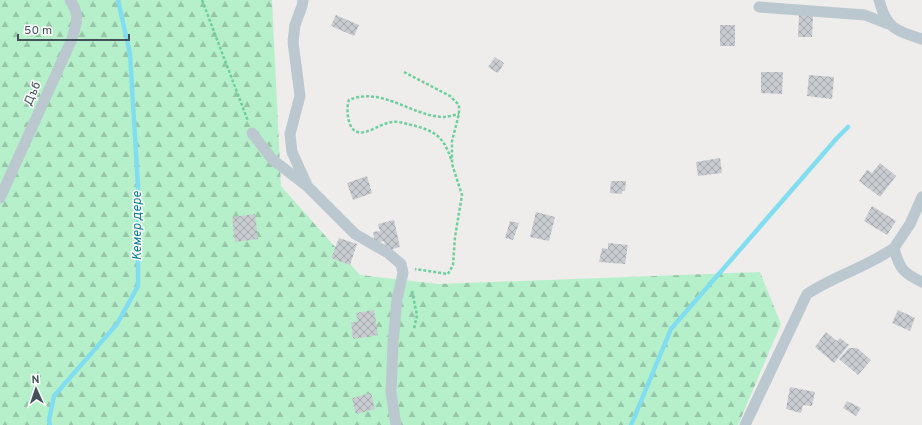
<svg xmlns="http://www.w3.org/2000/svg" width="922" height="425" font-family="Overpass,sans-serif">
  <defs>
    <pattern id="forest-firs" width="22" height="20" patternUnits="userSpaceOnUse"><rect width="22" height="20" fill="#b6f0ca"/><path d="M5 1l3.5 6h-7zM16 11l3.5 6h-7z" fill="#96c5a7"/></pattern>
    <pattern id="building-cross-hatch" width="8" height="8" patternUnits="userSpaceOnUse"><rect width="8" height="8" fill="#c8ccd1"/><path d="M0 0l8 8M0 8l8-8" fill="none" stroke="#a4a8ad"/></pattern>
  </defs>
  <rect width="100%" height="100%" fill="#efecec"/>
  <path fill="url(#forest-firs)" d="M0 0H272L281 186 360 275 439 284 760 272 781 324 738 425H0Z"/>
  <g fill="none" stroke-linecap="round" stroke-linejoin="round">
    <path stroke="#81def0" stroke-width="4.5" d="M50 425 49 420 54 396 117 324 138 286V187L130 54 118 0
      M631 425 671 329 837 138 848 127"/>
  </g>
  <path fill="url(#building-cross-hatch)" d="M336 15 359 25 354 36 331 26Z
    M799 15H813L812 37H798Z
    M720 25H735V46H720Z
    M495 57 504 63 498 73 488 67Z
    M761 72H783L782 94 761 93Z
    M809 75 834 77 832 99 807 96Z
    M720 158 722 173 698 176 696 162Z
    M880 163 896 176 880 197 859 181 867 170 872 173Z
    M367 176 372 193 353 200 347 183Z
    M611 181H626L625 191H622V194L610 193Z
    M872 206 896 221 887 235 864 221Z
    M536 212 555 217 549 241 530 237Z
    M255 214 258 239 235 242 232 217Z
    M394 220 400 247 386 251 384 241 375 243 373 232 380 231 378 224Z
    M510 221 519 223 513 240 505 238Z
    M339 238 357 244 350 265 331 258Z
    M608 243 628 245 625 264 599 262 602 248 608 249Z
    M374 310 378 335 353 339 351 322H358L356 313Z
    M898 310 915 318 910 331 892 323Z
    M826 332 837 341 840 338 849 345 834 363 815 347Z
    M849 348H857L871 360 858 375 839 359Z
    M790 387 815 392 812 406 803 405 801 413 786 409Z
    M371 393 375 409 356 414 352 398Z
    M847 401 861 408 856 416 843 408Z"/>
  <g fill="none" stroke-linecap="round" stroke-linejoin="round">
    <path stroke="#6dd09b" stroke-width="2.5" stroke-dasharray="3 2" stroke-linecap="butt" d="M202 0 248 121
      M404 72 450 96 459 105V114L452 141V164L462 195 455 237 453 265 448 274 415 269
      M451 159C443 136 435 131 412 125 406 124 399 121 393 122 383 122 367 135 358 132 347 130 346 108 349 100 381 86 412 116 443 117 448 117 454 115 459 114
      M412 291 417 315 414 329"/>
    <path stroke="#bcc8d0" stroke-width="11" d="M303 0 302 6 295 25 293 42 300 96 290 134 292 152 307 185
      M879 0C886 28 896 31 922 39
      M759 7 865 15 888 24
      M252 133 272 159 308 187 355 234 388 253 401 264 403 273 397 299 393 344 391 392 396 425
      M922 197 910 224 894 248C899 268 903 273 922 282
      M0 198 72 39C77 23 80 14 70 0
      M745 425 807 294C834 276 867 267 894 248"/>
  </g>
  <g text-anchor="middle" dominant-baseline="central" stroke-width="3" stroke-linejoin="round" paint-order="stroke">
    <g font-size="12" fill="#44515a" stroke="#fff">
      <text transform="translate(33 94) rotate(-66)">Дъб</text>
    </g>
    <g font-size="13" font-style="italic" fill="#077e95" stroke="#fff">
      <text transform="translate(138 226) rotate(-90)">Кемер дере</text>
    </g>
  </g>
  <g transform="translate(36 389) rotate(357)" stroke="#ffffff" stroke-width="3" paint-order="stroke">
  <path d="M0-3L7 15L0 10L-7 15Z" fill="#44515a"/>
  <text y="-6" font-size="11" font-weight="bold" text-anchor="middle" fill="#44515a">N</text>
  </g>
  <path d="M18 34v6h111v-6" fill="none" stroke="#44515a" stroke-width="2"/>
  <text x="24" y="34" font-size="12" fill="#44515a" stroke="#ffffff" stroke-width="3" paint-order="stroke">50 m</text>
</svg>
